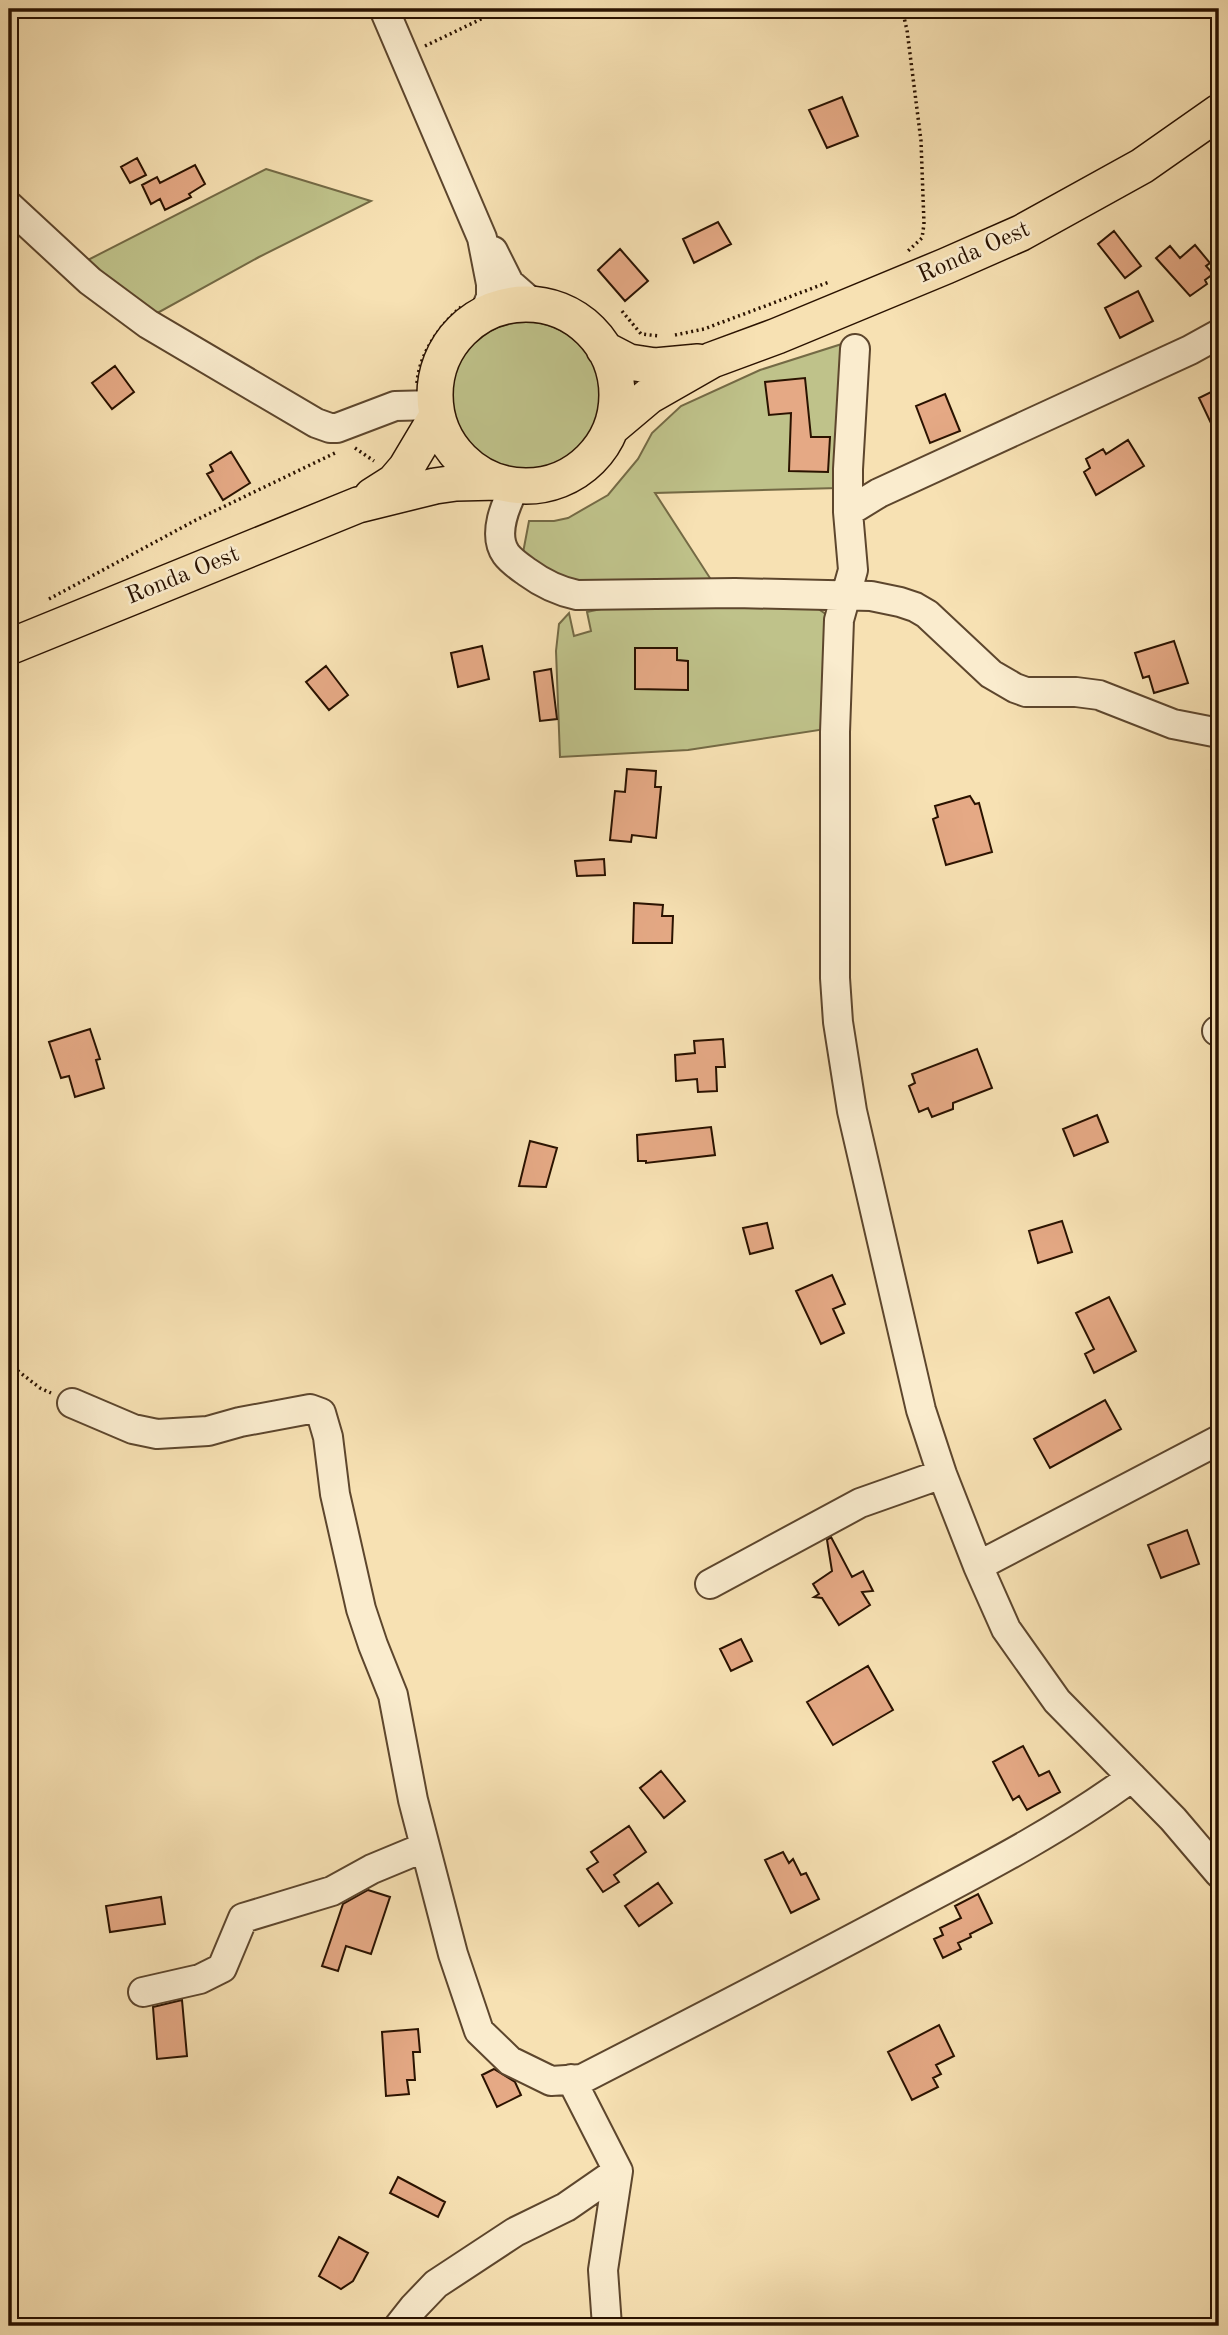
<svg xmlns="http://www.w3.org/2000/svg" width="1228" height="2335" font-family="'Old Standard TT',serif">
  <rect width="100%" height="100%" fill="#f7e1b3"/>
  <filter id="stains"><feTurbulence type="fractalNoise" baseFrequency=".00286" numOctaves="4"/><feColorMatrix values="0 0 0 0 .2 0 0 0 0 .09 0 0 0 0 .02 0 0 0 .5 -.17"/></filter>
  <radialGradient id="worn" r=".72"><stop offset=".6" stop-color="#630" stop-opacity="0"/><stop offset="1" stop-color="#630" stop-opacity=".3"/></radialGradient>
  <path fill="#bfc28a" stroke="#746a45" stroke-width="2" d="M266 169 371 201 259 257 152 316 82 263Z
    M451 397a75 75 0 1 1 150 0a75 75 0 1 1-150 0Z
    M845 343 838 488 655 493 710 578 711 584 566 583 522 558 529 521H554L568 518 608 495 638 459 652 433 681 406 760 370Z
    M610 607H809L817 608 827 615 826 729 688 750 560 757 556 651 559 624 569 613 574 636 591 631 587 612Z"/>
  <path fill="#e5a985" stroke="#2a1200" stroke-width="2" d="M842 97 858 136 827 148 809 110Z
    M137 158 146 175 130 183 121 167Z
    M195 165 205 184 189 194 191 197 165 210 160 199 151 204 142 185 157 177 160 183Z
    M718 222 731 244 694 263 683 239Z
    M1114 231 1141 266 1125 278 1098 244Z
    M1195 245 1210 263 1206 266 1213 274 1205 280 1207 284 1190 296 1156 258 1170 246 1180 258Z
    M620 249 648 281 625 301 598 270Z
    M1138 291 1153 321 1120 338 1105 308Z
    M115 366 134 392 112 409 92 383Z
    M805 378 811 437H830L828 472 789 471 791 413 769 415 765 382Z
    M1219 388V440L1199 398Z
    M945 394 960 431 930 443 916 406Z
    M1128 440 1144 466 1096 495 1084 472 1090 468 1086 459 1103 449 1106 454Z
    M231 452 250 483 223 500 207 474 213 471 210 465Z
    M1174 641 1188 683 1154 693 1149 676 1143 678 1135 653Z
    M482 646 489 679 458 687 451 653Z
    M635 648H677V660L688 661V690L635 689Z
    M326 666 348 695 329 710 306 682Z
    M551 669 557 719 540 721 534 672Z
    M627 769 656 771 655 787H661L656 838 632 835 631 842 610 840 615 791 625 792Z
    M970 796 975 804 979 803 992 852 946 865 933 819 938 817 935 806Z
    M604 859 605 875 577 876 575 861Z
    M634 903 663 905 662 916H673L672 943H633Z
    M90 1029 100 1059 96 1060 104 1088 75 1097 69 1076 61 1078 49 1042Z
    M723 1039 725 1067H716L717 1091 698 1092 697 1079 676 1081 675 1055 695 1053 694 1041Z
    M977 1049 992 1088 953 1103V1109L932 1117 928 1108 919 1112 909 1086 915 1083 912 1074Z
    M1097 1115 1108 1142 1074 1156 1063 1129Z
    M711 1127 715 1155 646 1163V1161H638L637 1135Z
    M530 1141 557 1148 546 1187 519 1186Z
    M1062 1221 1072 1252 1038 1263 1029 1231Z
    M767 1223 773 1248 750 1254 743 1228Z
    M832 1275 845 1304 833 1309 844 1333 821 1344 796 1291Z
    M1109 1297 1136 1351 1094 1373 1085 1354 1094 1349 1076 1313Z
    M1105 1400 1121 1429 1050 1468 1034 1439Z
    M1187 1530 1199 1564 1161 1578 1148 1545Z
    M831 1537 852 1577 863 1571 873 1591 862 1592 870 1605 839 1625 822 1598 814 1597 819 1594 813 1584 832 1571 827 1540Z
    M741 1639 752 1661 731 1671 720 1649Z
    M868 1666 893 1710 833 1745 807 1702Z
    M1023 1746 1039 1776 1049 1771 1060 1792 1027 1810 1019 1796 1013 1800 993 1762Z
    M661 1771 685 1801 664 1818 640 1788Z
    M629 1826 646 1852 614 1875 619 1882 603 1892 587 1869 598 1862 591 1852Z
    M783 1852 789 1863 793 1859 801 1875 806 1873 819 1899 791 1913 765 1860Z
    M658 1883 672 1903 639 1926 625 1906Z
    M368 1890 390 1897 371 1954 346 1946 338 1971 322 1966 343 1904Z
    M978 1894 992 1923 970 1934 971 1937 958 1943 961 1949 943 1958 934 1939 943 1935 940 1928 961 1918 955 1906Z
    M161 1897 165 1924 110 1932 106 1906Z
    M182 2000 187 2056 157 2059 153 2007Z
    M939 2025 954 2056 936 2065 941 2074 933 2078 938 2087 912 2100 888 2052Z
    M418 2029 420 2052H413L415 2080H407L409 2094 386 2096 382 2032Z
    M494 2069 515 2082 521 2095 497 2107 482 2075Z
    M398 2177 445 2202 438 2217 390 2193Z
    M339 2237 368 2253 353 2281 341 2289 319 2276Z"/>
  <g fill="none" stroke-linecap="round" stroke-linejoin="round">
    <defs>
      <path id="minor" d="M384 9 482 238 491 284V297L484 314
        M9 206 90 281 148 324 316 423 330 428H337L395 406 435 405
        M493 251 509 283 533 304
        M1219 334 1190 350 879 493 848 512 853 570 839 620 835 732V978L838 1022 852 1111 921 1410 942 1474 978 1566 1006 1629 1057 1701 1173 1819 1219 1873
        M515 486C506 504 492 534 506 554 511 561 520 567 527 572 542 583 558 591 577 595L735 593 871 596 900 602 915 607 927 614 991 674 1015 688 1026 692H1076L1099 695 1173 724 1219 733
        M848 512V469L855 349
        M1217 1031H1219
        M72 1403 133 1429 157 1434 208 1431 240 1422 310 1409 321 1413 328 1437 335 1494 361 1609 373 1645 393 1695 413 1800 453 1954 479 2031 510 2061 551 2081 582 2079C691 2023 800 1967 908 1909 984 1869 1063 1828 1132 1777
        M978 1566 1219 1440
        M710 1584 860 1503 942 1474
        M143 1992 200 1979 222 1968 243 1918 332 1891 372 1869 425 1847
        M571 2079 618 2171 603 2270 607 2326
        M399 2326 414 2307 436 2284 515 2232 566 2207 618 2171"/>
      <path id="major" d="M435 395a91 91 0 1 1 182 0a91 91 0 1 1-182 0Z
        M604 349 629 362 655 366 698 362
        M611 428 649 396 712 360 777 336 946 266 1021 233 1142 166 1219 112
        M372 496 394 482 406 468 437 416
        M9 647 358 505 435 486 456 483 499 482"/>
    </defs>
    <use href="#minor" stroke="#5d462d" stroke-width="32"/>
    <use href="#major" stroke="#2a1200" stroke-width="38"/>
    <path stroke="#2a1200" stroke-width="3.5" stroke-dasharray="2 3.5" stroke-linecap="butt" d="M902 9 907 30 921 141 924 224 922 238 908 251
      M425 46 502 9
      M622 311 641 334 660 336
      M675 335 704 329 829 282
      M417 383C419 354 439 326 461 307
      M355 448 374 461
      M49 599 196 520 335 453
      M9 1364 40 1388 51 1393"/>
    <use href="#minor" stroke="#faecce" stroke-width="28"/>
    <use href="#major" stroke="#f7e1b3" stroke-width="35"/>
  </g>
  <g text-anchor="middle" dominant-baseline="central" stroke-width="5" stroke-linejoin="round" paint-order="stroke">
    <g font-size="24" fill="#2a1200" stroke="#faecce">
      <text transform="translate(974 253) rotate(-24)">Ronda Oest</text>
      <text transform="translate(183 576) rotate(-22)">Ronda Oest</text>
    </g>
  </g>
  <rect width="1228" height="2335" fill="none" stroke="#f7e1b3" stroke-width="35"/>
  <rect x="10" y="10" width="1207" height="2314" fill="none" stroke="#2a1200" stroke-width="3.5"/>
  <rect x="18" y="18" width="1193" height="2300" fill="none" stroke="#2a1200" stroke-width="2"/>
  <rect width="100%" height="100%" filter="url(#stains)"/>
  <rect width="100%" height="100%" fill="url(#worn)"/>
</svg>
